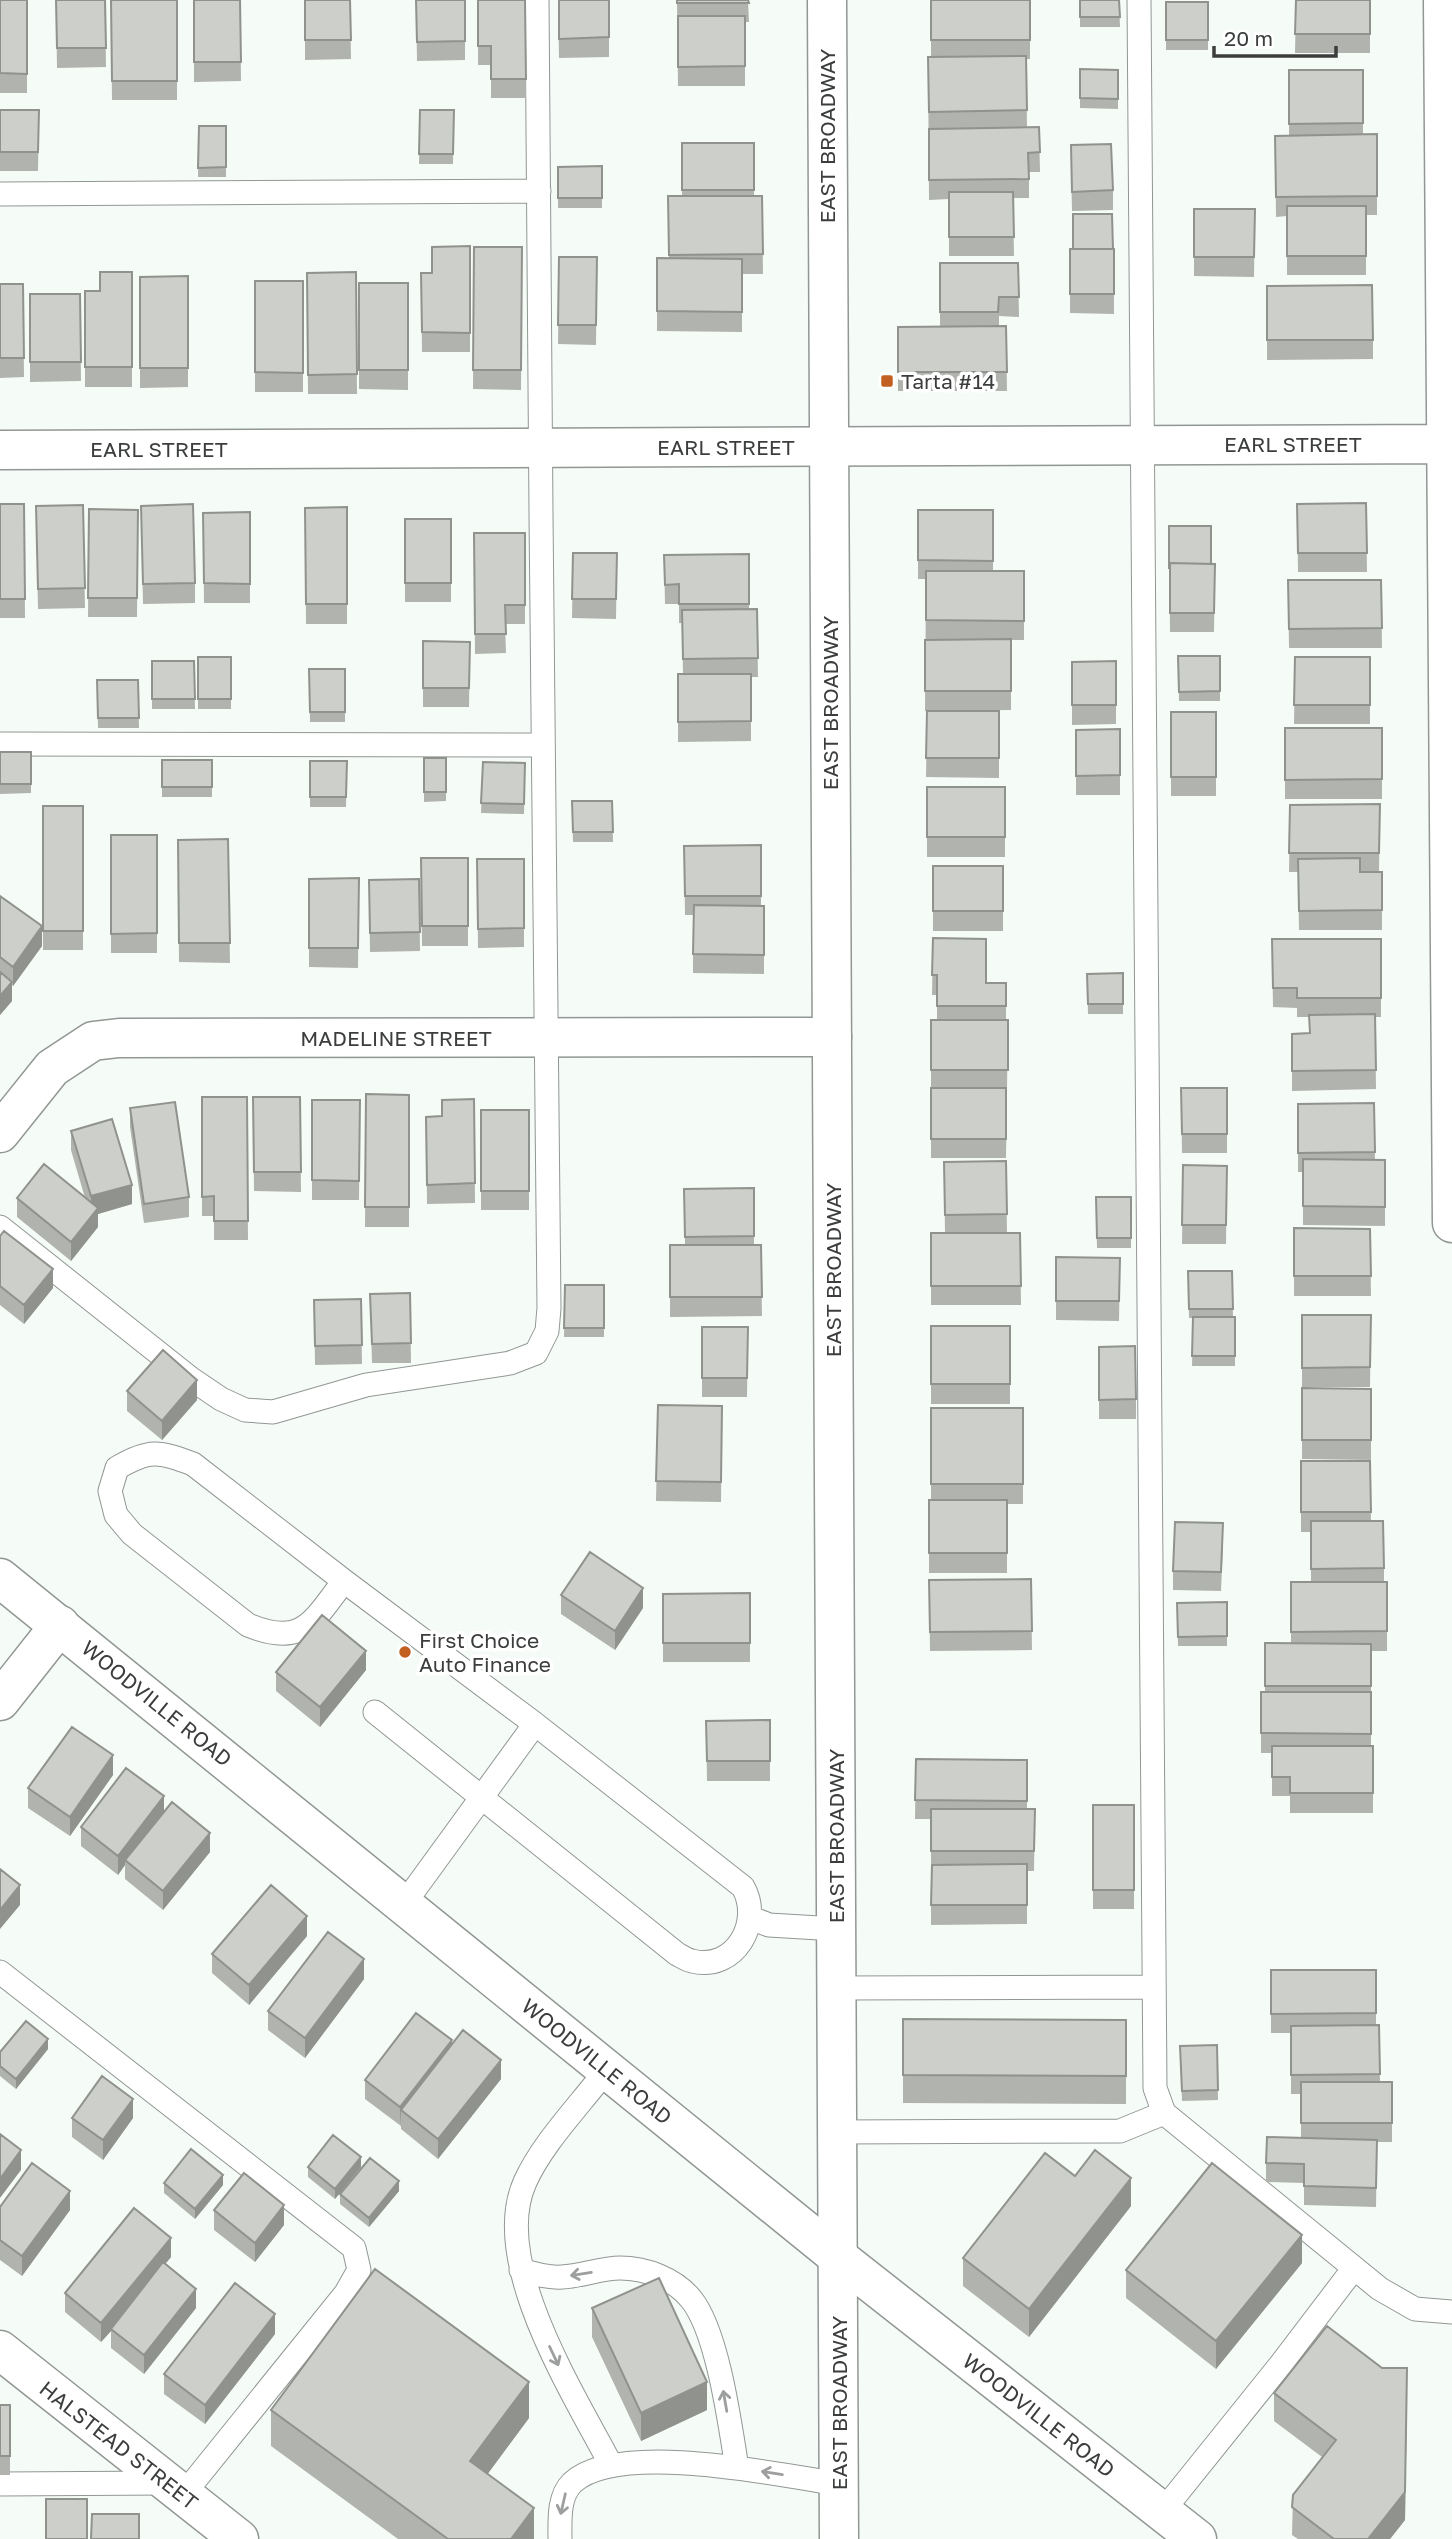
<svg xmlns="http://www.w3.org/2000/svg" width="1452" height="2539" font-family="'Golos Text',sans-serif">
  <rect width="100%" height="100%" fill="#f5fbf7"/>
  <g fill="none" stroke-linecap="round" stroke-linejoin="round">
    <defs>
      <path id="lane" d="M1139 0 1155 2088 1164 2113 1380 2289 1415 2309 1452 2312
        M0 194 539 191
        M0 744 543 745
        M0 1227 190 1378 221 1399 245 1410 273 1412 366 1385 510 1363 536 1353 547 1331 549 1308C541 872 542 436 537 0
        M344 1581C313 1621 303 1648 248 1625L132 1534 116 1515 110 1491 117 1468C149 1449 159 1451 193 1464L344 1581 535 1724
        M375 1712 677 1954C681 1956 687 1960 692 1961 735 1972 763 1922 743 1887L535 1724 404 1904
        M751 1918 769 1925 836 1929
        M0 1972 354 2248 359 2270 346 2293 183 2495
        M837 1988 1154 1987
        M607 2069C581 2104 543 2142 525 2182 489 2262 574 2394 611 2465
        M837 2132 1120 2131 1164 2113
        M521 2270C535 2274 548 2278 562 2277 582 2276 601 2268 620 2268 646 2268 675 2279 691 2299 718 2332 730 2425 737 2468
        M0 2484 167 2483
        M1162 2512 1281 2364 1354 2268
        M560 2539C560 2521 558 2497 572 2483 617 2440 781 2475 839 2484"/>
      <path id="street" d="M1443 0 1452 1223
        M0 450 1452 444
        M0 1133 52 1068 93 1041 119 1038 832 1037
        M0 1701 60 1625
        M0 2350 239 2539"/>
      <path id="secondary" d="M827 0 839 2539"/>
      <path id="primary" d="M0 1578 838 2257 1197 2539"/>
    </defs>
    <use href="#lane" stroke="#919793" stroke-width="25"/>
    <use href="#street" stroke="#919793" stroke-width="41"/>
    <use href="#secondary" stroke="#919793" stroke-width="41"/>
    <use href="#primary" stroke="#919793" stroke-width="41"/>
    <use href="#lane" stroke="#fff" stroke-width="23"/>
    <use href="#street" stroke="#fff" stroke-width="38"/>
    <use href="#secondary" stroke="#fff" stroke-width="38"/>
    <use href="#primary" stroke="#fff" stroke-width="38"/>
  </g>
  <path fill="#b0b3ae" d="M0 0H27V93H0Z
    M56 0H105L106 67 57 68Z
    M111 0H177V100H112Z
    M194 0H240L241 81 194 82Z
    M305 0H350L351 59 305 60Z
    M416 0H465V60L417 61Z
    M478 0H525L526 98H491V65H478Z
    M558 0H609V57L559 58Z
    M677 0H748L749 22H745V86H678Z
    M931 0H1030V59H1026L1027 127H1039L1040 172H1029V198H1013L1014 256H949V199L929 200 928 57H931Z
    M1080 0H1119L1120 27H1080Z
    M1296 0H1370V53H1295Z
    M1166 2H1208V50H1166Z
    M1080 69 1118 70V109L1080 108Z
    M1289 70 1363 123V135L1377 134V215H1366V275H1287V216L1276 217 1275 136H1289Z
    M0 110H39L38 171H0Z
    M420 110H454L453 164H419Z
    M199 126H226V177H198Z
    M682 143H754V196H762L763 274H742V332L657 331V258L669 259 668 196H682Z
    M1071 165 1113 190V210L1072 211Z
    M602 166V208H558V167Z
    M1194 209H1255L1254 277 1194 276Z
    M470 246V352H422L421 273H432Z
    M474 247H522L521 390 473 389Z
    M1070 249H1114V314L1070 313Z
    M559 257H597L596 345 558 344Z
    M940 263H1018L1019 317 999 316V326H1006L1007 391H898V327H940Z
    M132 272V387H85V291H100Z
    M356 272 357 394H308L307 273Z
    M188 276V387L140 388V277Z
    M255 281H303V392H255Z
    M359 283H408V390L359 389Z
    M0 284H23L24 377 0 378Z
    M1267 286 1373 340V359L1267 360Z
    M30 294H80L81 381 30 382Z
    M1366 503 1367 572H1298L1297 504Z
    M0 504H24L25 618H0Z
    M83 505 85 608 38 609 36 506Z
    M141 506 195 583V603L143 604Z
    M347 507V624H306L305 508Z
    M89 509 138 510 137 617H88Z
    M918 510H993V571H1024V640H1011V710L925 711 926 579H918Z
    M250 512V603H204L203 513Z
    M405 519H451V602H405Z
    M1169 526 1211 564H1215L1214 632H1170Z
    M474 533H525V624H505L506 653 475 654Z
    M573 553H617L616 619 572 618Z
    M749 554V609H757L758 677H751V741L678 742V674H683L682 623H679V604H665L664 555Z
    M1288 580H1381L1382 648H1289Z
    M423 641 470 642 469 707H423Z
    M1178 656H1220V701H1179Z
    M198 657H231V709H198Z
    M1295 657H1370V724H1294Z
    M152 661H194L195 709H152Z
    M1072 662 1116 705V724L1072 725Z
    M309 669H345V722H310Z
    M97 680H138L139 728H98Z
    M927 711H999V778L926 777Z
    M1171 712H1216V796H1171Z
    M1285 728H1382V799H1285Z
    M1120 729V795H1076V730Z
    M0 752H31V793L0 794Z
    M424 758H446V801L424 802Z
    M162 760H212V797H162Z
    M310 761H347L346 807H310Z
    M483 762 525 763 524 814 481 813Z
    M927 787H1005V857H927Z
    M572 801H612L613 842H573Z
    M1380 804 1379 872H1382V930H1299L1298 872H1289L1290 805Z
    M43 806H83V950H43Z
    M111 835H157V953H111Z
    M228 839 230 963 179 962 178 840Z
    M761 845V906H764V974L693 973V915H685L684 846Z
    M421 858H468V946H422Z
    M477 859H524V947L478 948Z
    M933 866H1003V931H933Z
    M359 878 358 968 309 967V879Z
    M419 879 420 951 370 952 369 880Z
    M0 896 42 946 13 986 12 985V1001L0 1015Z
    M933 938 986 983H1006V1020H1008L1006 1158H931V1020H937V995H932Z
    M1272 939H1381V1017H1375L1376 1089 1292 1091V1034L1309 1033V1017H1297V1008L1273 1007Z
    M1123 973V1014H1088L1087 974Z
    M1181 1088H1227V1153H1182Z
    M366 1094 409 1095V1227H365Z
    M202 1097H247L248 1240H214V1216H202Z
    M253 1097H300L301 1192 254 1191Z
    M474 1099 475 1203 427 1204 426 1117 442 1116Z
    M312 1100H360L359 1200H312Z
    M1374 1103 1375 1160H1385V1226L1303 1225V1172H1298V1104Z
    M130 1108 189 1197V1217L144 1223 130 1127Z
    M481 1110H529V1210H481Z
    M71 1131 132 1204 98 1214V1227L71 1261 17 1217V1198H85L71 1150Z
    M1006 1161 1007 1233H1020L1021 1305H931V1233H945L944 1162Z
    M1183 1165 1227 1166 1226 1244H1182Z
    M754 1188V1245H761L762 1316 670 1317V1245H685L684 1189Z
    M1096 1197H1131V1248H1097Z
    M1294 1228 1370 1229 1371 1296H1294Z
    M0 1236 53 1288 24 1324 0 1305Z
    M1056 1257 1120 1258 1119 1321 1056 1320Z
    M1188 1271H1232L1233 1317H1235V1366H1192L1193 1318H1189Z
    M565 1285H604V1337H564Z
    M410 1293 411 1363H372L370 1294Z
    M361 1299 362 1364 315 1365 314 1300Z
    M1302 1315H1371L1370 1387H1302Z
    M931 1326H1010V1404H931Z
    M702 1327H748L747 1397H702Z
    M1099 1347 1136 1399V1419H1099Z
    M1302 1388 1371 1389V1460L1302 1459Z
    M127 1391 197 1400 162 1440 127 1411Z
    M658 1405 722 1406 721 1502 656 1501Z
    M931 1408H1023V1504H1007V1573H929V1500H931Z
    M1301 1461H1370L1371 1521 1384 1568V1582H1387V1651H1371V1746H1373V1813H1290V1796H1272V1753H1261V1692H1265V1643L1291 1644V1582H1311V1532H1301Z
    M1223 1543 1221 1591 1173 1590V1571Z
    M1031 1579 1032 1650 930 1651 929 1580Z
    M750 1593V1662H663V1594Z
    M561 1595 643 1608 615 1650 561 1614Z
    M1227 1602V1646H1178L1177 1603Z
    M366 1670 320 1727 276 1691V1672Z
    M770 1720V1781H707L706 1721Z
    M916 1759 1027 1760V1809H1035L1034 1871H1027V1924L931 1925V1819H915Z
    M113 1775 70 1836 28 1808V1788Z
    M1093 1805H1134V1909H1093Z
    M164 1813 210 1852 163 1910 125 1879V1865L118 1875 81 1846V1827Z
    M307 1936 249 2005 212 1973V1954Z
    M1271 1970H1376V2025H1379L1380 2082H1392V2142H1377L1376 2207 1304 2205V2183L1266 2182V2163L1301 2138V2094H1291V2033H1271Z
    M364 1979 305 2058 268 2030V2011Z
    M903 2019 1126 2020V2104L903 2103Z
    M452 2045 501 2079 438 2159 401 2129V2126L365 2099V2080Z
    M1217 2045 1218 2100 1182 2101 1180 2046Z
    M48 2049 16 2089 0 2076V2052Z
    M72 2118H133L103 2160 72 2137Z
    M308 2167H361L335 2199 308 2177Z
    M1075 2176 1131 2206 1029 2337 963 2286V2258Z
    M164 2183 223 2185 195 2219 164 2193Z
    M399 2191 369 2227 340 2204V2194Z
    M0 2207 70 2210 22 2276 0 2260Z
    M214 2210 284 2225 255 2262 214 2230Z
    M171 2257 165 2264 196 2308 144 2374 111 2348V2331L101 2342 65 2312V2293Z
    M1302 2263 1216 2369 1126 2298V2270Z
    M592 2308 707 2410 641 2441 592 2337Z
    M275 2334 205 2424 164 2394V2374Z
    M1274 2393 1407 2396 1405 2520 1390 2539H1298L1292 2535 1293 2495 1322 2457 1274 2421Z
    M0 2405H10V2475H0Z
    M271 2410 529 2418 487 2474 534 2539H398L271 2446Z"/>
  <path fill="#90928d" d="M42 926V946L13 986V967Z
    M12 982V1001L0 1015V996Z
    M132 1185V1204L98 1214V1227L71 1261V1242L91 1216V1196Z
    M53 1269V1288L24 1324V1305Z
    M197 1380V1400L162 1440V1421Z
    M643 1588V1608L615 1650V1631Z
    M366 1651V1670L320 1727V1707Z
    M113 1755V1775L70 1836V1817Z
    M164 1796V1816L125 1860V1865L118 1875V1856Z
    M210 1833V1852L163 1910V1891Z
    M20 1885V1905L0 1929V1910Z
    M307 1916V1936L249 2005V1985Z
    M364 1959V1979L305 2058V2038Z
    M48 2039V2049L16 2089V2079Z
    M452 2040V2059L401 2110 400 2126V2107Z
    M501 2060V2079L438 2159V2139Z
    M133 2099V2118L103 2160V2140Z
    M21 2150V2170L0 2198V2179Z
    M361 2157V2167L335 2199V2189Z
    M223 2175V2185L195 2219V2209Z
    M1131 2178V2206L1029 2337V2309Z
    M399 2181V2191L369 2227V2218Z
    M70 2191V2210L22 2276V2256Z
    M284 2205V2225L255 2262V2243Z
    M1302 2235V2263L1216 2369V2341Z
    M171 2238V2257L112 2329H111V2331L101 2342V2323Z
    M196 2289V2308L144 2374V2355Z
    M275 2314V2334L205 2424V2405Z
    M529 2382V2418L470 2498V2461Z
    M707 2382V2410L641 2441V2413Z
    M1407 2396 1405 2520 1390 2539H1368Z
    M534 2508V2539H511Z"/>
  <path fill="#cdd0ca" stroke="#90928d" stroke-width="2" d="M0 0H27V74L0 73Z
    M56 0H105L106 48H57Z
    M111 0H177V81H112Z
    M194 0H240L241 62H194Z
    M305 0H350L351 40H305Z
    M416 0H465V41L417 42Z
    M478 0H525L526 79H491V46H478Z
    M559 0H609V37L559 39Z
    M677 0H748L749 3H677Z
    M931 0H1030V40H931Z
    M1080 0H1119L1120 17H1080Z
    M1296 0H1370V34H1295Z
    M1166 2H1208V40H1166Z
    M678 16H745V66L678 67Z
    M1026 56 1027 110 929 112 928 57Z
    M1080 69 1118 70V99L1080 98Z
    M1289 70H1363V123L1289 124Z
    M0 110H39L38 152H0Z
    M420 110H454L453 154H419Z
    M199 126H226V167L198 168Z
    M1039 127 1040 152 1028 153 1029 179 929 180V129Z
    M1377 134V196L1276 197 1275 136Z
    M682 143H754V190H682Z
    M1111 144 1113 190 1072 192 1071 145Z
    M602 166V198H558V167Z
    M949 192H1013L1014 237H949Z
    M668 196H762L763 254 669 255Z
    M1287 206H1366V256H1287Z
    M1194 209H1255L1254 257H1194Z
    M1073 214H1112L1113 249H1073Z
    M470 246V333L422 332 421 273H432V247Z
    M474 247H522L521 370H473Z
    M1070 249H1114V294H1070Z
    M559 257H597L596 325H558Z
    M657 258 742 259V312L657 311Z
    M940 263H1018L1019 297H999L998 312H940Z
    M100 272H132V367H85V291H100Z
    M356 272 357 374 308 375 307 273Z
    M188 276V368H140V277Z
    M255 281H303V373L255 372Z
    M359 283H408V370H359Z
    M0 284H23L24 358H0Z
    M1372 285 1373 340H1267V286Z
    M30 294H80L81 362H30Z
    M1006 326 1007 372H898V327Z
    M1366 503 1367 553H1298L1297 504Z
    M0 504H24L25 599H0Z
    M193 504 195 583 143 584 141 506Z
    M83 505 85 588 38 589 36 506Z
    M347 507V604H306L305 508Z
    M89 509 138 510 137 598H88Z
    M918 510H993V561L918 560Z
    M250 512V584L204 583 203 513Z
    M405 519H451V583H405Z
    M1169 526H1211V564L1170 563V568H1169Z
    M474 533H525V605H505L506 634H475Z
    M573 553H617L616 599H572Z
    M749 554V604H679V584L665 585 664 555Z
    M1170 563 1215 564 1214 613H1170Z
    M926 571H1024V621L926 620Z
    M1288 580H1381L1382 628 1289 629Z
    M757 609 758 658 683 659 682 610Z
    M1011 639V691H925V640Z
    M423 641 470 642 469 688H423Z
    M1178 656H1220V691L1179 692Z
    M198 657H231V699H198Z
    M1295 657H1370V705H1294Z
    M152 661H194L195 699H152Z
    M1116 661V705H1072V662Z
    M309 669H345V712H310Z
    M678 674H751V721L678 722Z
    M97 680H138L139 718H98Z
    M927 711H999V758H926Z
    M1171 712H1216V777H1171Z
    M1285 728H1382V779L1285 780Z
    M1120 729V775L1076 776V730Z
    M0 752H31V784H0Z
    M424 758H446V792H424Z
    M162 760H212V787H162Z
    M310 761H347L346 797H310Z
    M483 762 525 763 524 804 481 803Z
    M927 787H1005V837H927Z
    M572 801H612L613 832H573Z
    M1380 804 1379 853H1289L1290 805Z
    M43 806H83V931H43Z
    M111 835H157V933L111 934Z
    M228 839 230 943H179L178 840Z
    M761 845V896H685L684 846Z
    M421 858H468V926H422Z
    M1360 858V872H1382V910L1299 911 1298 859Z
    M477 859H524V928L478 929Z
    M933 866H1003V911H933Z
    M359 878 358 948H309V879Z
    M419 879 420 932 370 933 369 880Z
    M0 896 42 926 13 967 0 957Z
    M694 905 764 906V955L693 954Z
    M933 938 986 939V983H1006V1006H937V975H932Z
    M1272 939H1381V998H1297V988H1273Z
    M0 972 12 982 0 996Z
    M1123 973V1004H1088L1087 974Z
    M1375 1014 1376 1070 1292 1071V1034L1310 1033 1309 1015Z
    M931 1020H1008V1070H931Z
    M931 1088H1006V1139H931Z
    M1181 1088H1227V1134H1182Z
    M366 1094 409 1095V1207H365Z
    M202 1097H247L248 1221H214V1196L202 1197Z
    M253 1097H300L301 1172H254Z
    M474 1099 475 1183 427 1185 426 1117 442 1116V1100Z
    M312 1100H360L359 1181 312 1180Z
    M175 1102 189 1197 144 1204 130 1108Z
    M1374 1103 1375 1152 1298 1153V1104Z
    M481 1110H529V1191H481Z
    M112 1119 132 1185 91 1196 71 1131Z
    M1303 1159 1385 1160V1207L1303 1206Z
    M1006 1161 1007 1214 945 1215 944 1162Z
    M44 1164 98 1208 71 1242 17 1198Z
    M1183 1165 1227 1166 1226 1225H1182Z
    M754 1188V1236L685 1237 684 1189Z
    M1096 1197H1131V1238H1097Z
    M1294 1228 1370 1229 1371 1276H1294Z
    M4 1231 53 1269 24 1305 0 1286V1236Z
    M931 1233H1020L1021 1286H931Z
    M670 1245H761L762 1297H670Z
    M1056 1257 1120 1258 1119 1301H1056Z
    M1188 1271H1232L1233 1309H1189Z
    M565 1285H604V1328H564Z
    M410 1293 411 1343 372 1344 370 1294Z
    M361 1299 362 1345 315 1346 314 1300Z
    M1302 1315H1371L1370 1367 1302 1368Z
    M1193 1317H1235V1356H1192Z
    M931 1326H1010V1384H931Z
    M702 1327H748L747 1378H702Z
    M1135 1346 1136 1399 1099 1400V1347Z
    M163 1350 197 1380 162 1421 127 1391Z
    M1302 1388 1371 1389V1440H1302Z
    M658 1405 722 1406 721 1482 656 1481Z
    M931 1408H1023V1484H931Z
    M1301 1461H1370L1371 1512H1301Z
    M929 1500H1007V1553H929Z
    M1311 1521H1383L1384 1568 1311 1569Z
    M1175 1522 1223 1523 1221 1572 1173 1571Z
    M590 1552 643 1588 615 1631 561 1595Z
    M1031 1579 1032 1631 930 1632 929 1580Z
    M1291 1582H1387V1631L1291 1632Z
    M750 1593V1643H663V1594Z
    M1227 1602V1636L1178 1637 1177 1603Z
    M322 1615 366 1651 320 1707 276 1672Z
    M1265 1643 1371 1644V1686H1265Z
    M1261 1692H1371V1734L1261 1733Z
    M770 1720V1761H707L706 1721Z
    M72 1727 113 1755 70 1817 28 1788Z
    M1272 1746H1373V1793H1290V1777H1272Z
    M916 1759 1027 1760V1801L915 1800Z
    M126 1768 164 1796 118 1856 81 1827Z
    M172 1802 210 1833 163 1891 125 1860Z
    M1093 1805H1134V1890H1093Z
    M931 1809H1035L1034 1851H931Z
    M1027 1864V1905H931L932 1865Z
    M0 1869 20 1885 0 1910Z
    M271 1885 307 1916 249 1985 212 1954Z
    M328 1932 364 1959 305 2038 268 2011Z
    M1271 1970H1376V2013L1271 2014Z
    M416 2013 452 2040 400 2107 365 2080Z
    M903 2019 1126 2020V2076L903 2075Z
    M26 2021 48 2039 16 2079 0 2066V2052Z
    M1379 2025 1380 2074 1291 2075V2026Z
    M463 2030 501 2060 438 2139 401 2110Z
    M1217 2045 1218 2090 1182 2091 1180 2046Z
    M102 2076 133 2099 103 2140 72 2118Z
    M1301 2082H1392V2123H1301Z
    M0 2134 21 2150 0 2179Z
    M333 2135 361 2157 335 2189 308 2167Z
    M1267 2137 1377 2140 1376 2188 1304 2186V2164L1266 2163Z
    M191 2149 223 2175 195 2209 164 2183Z
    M1095 2150 1131 2178 1029 2309 963 2258 1045 2153 1075 2176Z
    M370 2158 399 2181 369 2218 340 2194Z
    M32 2163 70 2191 22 2256 0 2240V2207Z
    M1212 2163 1302 2235 1216 2341 1126 2270Z
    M244 2173 284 2205 255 2243 214 2210Z
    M134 2208 171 2238 101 2323 65 2293Z
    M163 2262 196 2289 144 2355 111 2329Z
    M375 2269 529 2382 470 2461 534 2508 511 2539H448L271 2410Z
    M659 2278 707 2382 641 2413 592 2308Z
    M235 2283 275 2314 205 2405 164 2374Z
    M1327 2326 1382 2368H1407L1405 2492 1368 2539H1334L1292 2507 1293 2495 1336 2440 1274 2393Z
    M0 2405H10V2456H0Z
    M46 2499H87V2539H46Z
    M92 2514H139V2539H91Z"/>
  <defs><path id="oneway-shaft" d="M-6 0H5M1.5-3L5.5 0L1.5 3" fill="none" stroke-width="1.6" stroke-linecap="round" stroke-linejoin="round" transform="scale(1.75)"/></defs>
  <g stroke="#9d9e9e">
    <use href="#oneway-shaft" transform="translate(581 2274) rotate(171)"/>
    <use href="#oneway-shaft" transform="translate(554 2356) rotate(65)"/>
    <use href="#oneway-shaft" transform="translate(725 2401) rotate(-100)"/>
    <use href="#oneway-shaft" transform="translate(772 2473) rotate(-171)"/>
    <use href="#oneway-shaft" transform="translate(563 2504) rotate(103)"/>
  </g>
  <g fill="#c16021" stroke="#fff" stroke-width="2.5">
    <rect x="880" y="374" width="14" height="14" rx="3.5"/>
    <circle cx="405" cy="1652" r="7"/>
  </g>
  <g text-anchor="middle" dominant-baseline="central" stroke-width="7" stroke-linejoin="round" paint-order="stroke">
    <g font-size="21" fill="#3b3e3c" stroke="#fff">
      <text transform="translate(827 136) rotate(-90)">EAST BROADWAY</text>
      <text x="1293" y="444">EARL STREET</text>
      <text x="726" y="447">EARL STREET</text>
      <text x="159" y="449">EARL STREET</text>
      <text transform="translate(830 703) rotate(-90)">EAST BROADWAY</text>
      <text x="396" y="1038">MADELINE STREET</text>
      <text transform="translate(833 1270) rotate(-90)">EAST BROADWAY</text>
      <text transform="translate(157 1703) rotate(39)">WOODVILLE ROAD</text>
      <text transform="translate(836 1836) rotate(-90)">EAST BROADWAY</text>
      <text transform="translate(597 2061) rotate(39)">WOODVILLE ROAD</text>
      <text transform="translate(839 2403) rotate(-90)">EAST BROADWAY</text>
      <text transform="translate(1039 2415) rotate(38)">WOODVILLE ROAD</text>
      <text transform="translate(119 2445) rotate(38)">HALSTEAD STREET</text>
    </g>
    <g font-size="21" fill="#3b3e3c" stroke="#fff" text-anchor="start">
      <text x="901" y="381">Tarta #14</text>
      <text x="419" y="1640">First Choice<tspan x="419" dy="24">Auto Finance</tspan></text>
    </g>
  </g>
  <path d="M1214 46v10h122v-10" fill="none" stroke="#3b3e3c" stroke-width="3.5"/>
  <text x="1224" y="46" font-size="21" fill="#3b3e3c" stroke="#ffffff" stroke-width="5" paint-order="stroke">20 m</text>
</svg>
